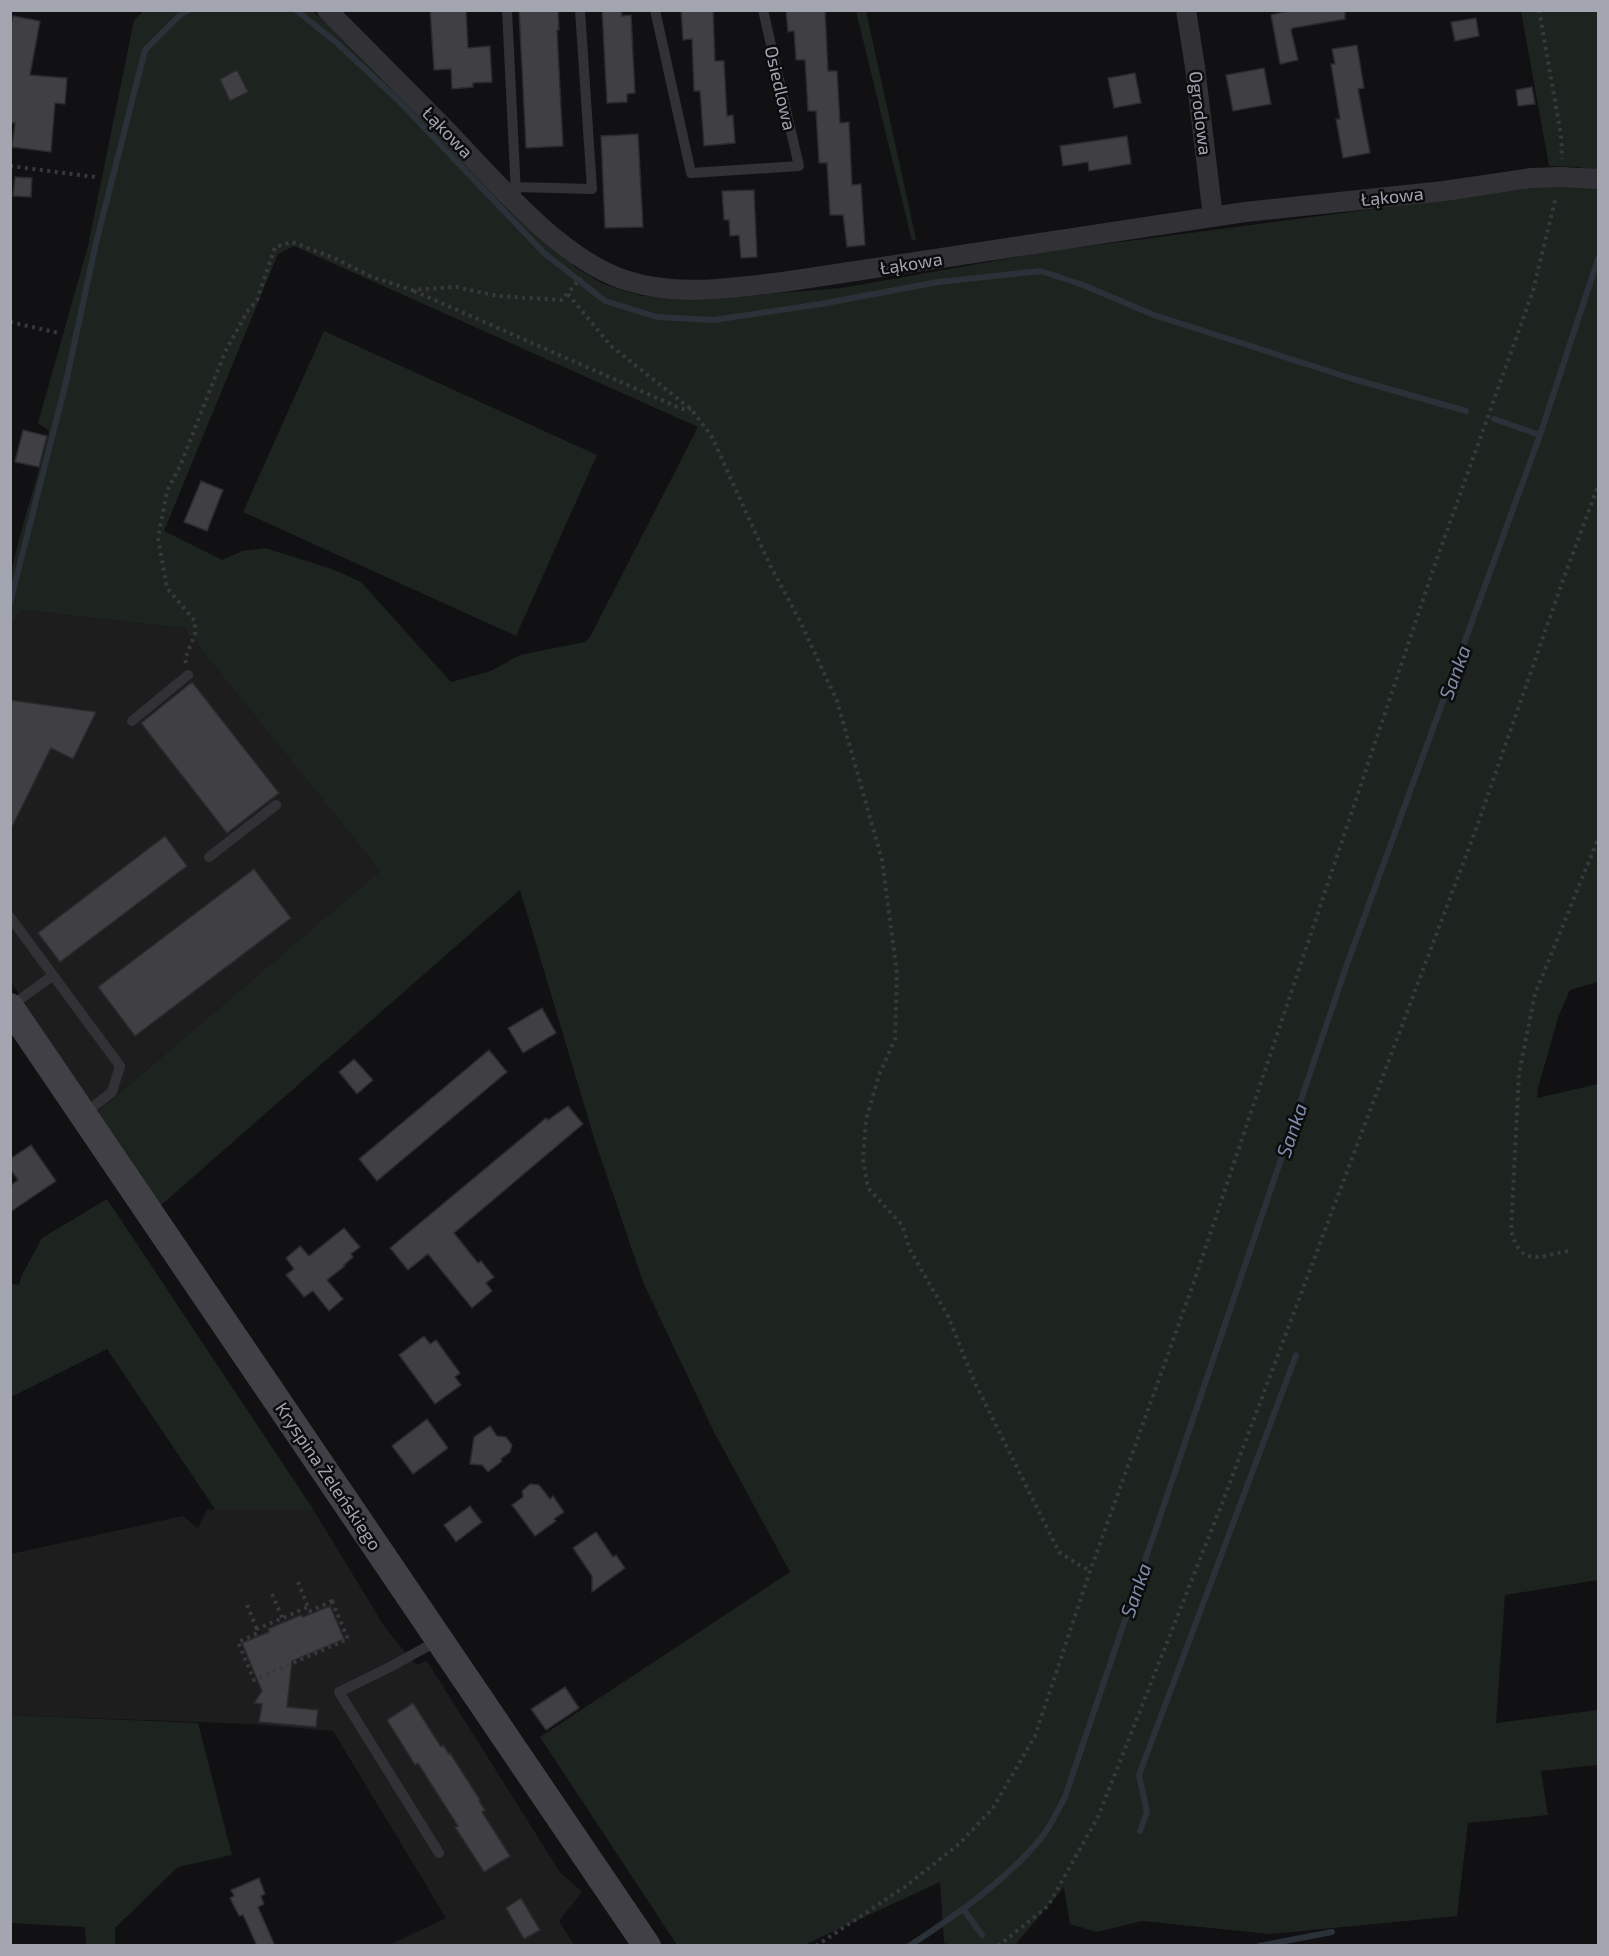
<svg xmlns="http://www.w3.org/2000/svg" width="1609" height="1956" font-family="'Exo 2',sans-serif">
  <rect width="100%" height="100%" fill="#111012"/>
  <path fill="#1d1d1e" d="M20 610 184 628 380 871 96 1113 11 982 10 626Z
    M215 1509H313L386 1629 416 1665 427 1661 560 1872 582 1892 559 1921 574 1945H389L446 1918 333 1731 249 1724 11 1715V1554L183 1516 198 1528 207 1510Z"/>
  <path fill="#1d241f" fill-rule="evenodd" d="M144 11H312L330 26 575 267 603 284 642 296 708 299 842 288 1044 252 1541 187H1598V982L1570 990 1559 1015 1538 1088 1537 1098 1598 1084V1580L1505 1595 1496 1723 1598 1710V1765L1541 1771 1548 1815 1468 1823 1457 1916 1270 1934 1142 1921 1097 1932 1070 1924 1064 1887 1015 1945H950L944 1943 940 1882 804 1945H677L540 1737 790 1572 714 1432 643 1282 594 1138 520 890 160 1206 96 1113 380 871 184 628 21 610 11 626C11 610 8 591 11 575 20 526 38 480 49 431L38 423 88 246 134 20ZM294 246 698 427 590 637 585 642 520 655 491 671 451 682 361 582 332 569 265 548 242 551 222 560 164 531 278 254Z
    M856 11H866L916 239 912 241Z
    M1521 11H1598V171L1579 167 1549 166Z
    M324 331 597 455 516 636 243 512Z
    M107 1199 313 1509H215L107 1349 11 1397V1284L19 1285 22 1275 42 1238Z
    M10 1715 198 1723 232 1855 178 1867 115 1928V1945H86L85 1927 11 1923Z"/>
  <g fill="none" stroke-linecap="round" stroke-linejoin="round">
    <path stroke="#2b3139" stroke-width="6" d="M296 10 338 44 398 100 544 253 605 301 657 317 714 320 821 304 938 282 1041 271 1083 285 1154 315 1350 378 1466 411
      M1494 419 1540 435
      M10 603 66 382 96 243 145 50 181 14 189 10
      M1140 1831 1147 1812 1139 1775 1296 1355
      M964 1910 982 1935
      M909 1946C955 1916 1007 1880 1042 1837 1051 1825 1058 1810 1065 1797L1346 967 1540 435 1598 259
      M1259 1946 1332 1932"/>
  </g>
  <path fill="#404044" stroke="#2b2b2d" stroke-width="1.5" d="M430 10H466L468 48 490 46 492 82 473 83V87L452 89 451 69 434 70Z
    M519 10H558L559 30H557L563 146 526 148Z
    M602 10H621L622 16 631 15 635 93 627 94V102L607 103Z
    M681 10H713L715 61H724L727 116 733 115 735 143 704 146 700 91H694L692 39 683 40Z
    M786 10H825L828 71H837L840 123 849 122 852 185 861 184 865 245 847 247 843 215H830L827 163H819L816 111H808L805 60H796L794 31 788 32Z
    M1291 10H1345V19L1293 28 1291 30 1298 60 1280 64 1271 15Z
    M13 16 40 21 30 75 67 78 65 104 55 103 51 152 12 147 15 123H10V27Z
    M1476 18 1479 36 1455 41 1451 22Z
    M1357 45 1364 88 1358 89 1370 153 1343 158 1336 119H1340L1331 64H1335L1332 49Z
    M1264 68 1271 104 1233 111 1226 75Z
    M237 70 248 92 230 101 220 79Z
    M1135 73 1141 103 1114 108 1108 78Z
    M1532 87 1535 104 1518 106 1516 90Z
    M638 134 643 227 605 228 601 136Z
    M1127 136 1131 164 1089 171 1088 162 1063 166 1060 146Z
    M15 177 32 178 31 197 13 196Z
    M754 190 757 257 741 258 739 235 730 236 729 220H724L722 191Z
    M23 430 47 436 39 467 15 462Z
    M201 481 223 490 207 531 184 522Z
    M192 682 279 793 227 833 141 723Z
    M10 700 96 712 73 759 51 748 10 831Z
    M165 836 187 866 60 962 38 933Z
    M254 869 291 918 135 1036 98 987Z
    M542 1008 556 1033 523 1053 508 1028Z
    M489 1050 507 1072 377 1181 359 1159Z
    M354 1059 373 1080 357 1094 339 1072Z
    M568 1106 583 1124 454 1233 478 1263 481 1261 494 1277 486 1283 492 1291 472 1308 428 1254 408 1270 390 1248 546 1118 548 1120Z
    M31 1145 56 1181 10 1212V1186L18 1180 10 1169V1159Z
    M344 1228 360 1247 351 1254 353 1257 344 1265 345 1266 327 1280 343 1299 329 1311 313 1291 304 1297 286 1275 294 1269 286 1258 300 1246 309 1256Z
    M424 1336 430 1344 436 1340 460 1373 455 1377 461 1385 435 1404 399 1355Z
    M427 1419 448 1448 413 1474 392 1446Z
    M490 1426 497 1436 506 1437 512 1445 510 1452 501 1459 502 1461 488 1472 482 1465 470 1464 474 1437Z
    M530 1484 539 1485 550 1499 553 1496 564 1512 554 1519 556 1521 535 1536 512 1505 523 1497 522 1491Z
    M470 1506 482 1522 456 1542 444 1525Z
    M596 1532 613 1557 616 1555 625 1568 592 1592V1576L573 1548Z
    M330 1606 344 1639 292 1661 287 1707 318 1710 316 1727 259 1722 262 1704 254 1703 262 1691 242 1643 269 1632 268 1629 301 1615 303 1617Z
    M565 1687 579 1708 546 1730 531 1709Z
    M413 1703 441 1747 443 1745 449 1754 450 1753 480 1800 479 1801 485 1810 482 1812 510 1856 484 1872 455 1827 458 1826 435 1790 418 1763 415 1765 387 1720Z
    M259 1878 265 1894 261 1896 264 1904 258 1907 275 1946H257L243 1915 239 1916 230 1898 234 1896 231 1890Z
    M521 1898 540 1930 524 1939 506 1908Z"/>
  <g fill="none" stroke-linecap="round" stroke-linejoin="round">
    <path stroke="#38383d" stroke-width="4" stroke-dasharray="3 4.5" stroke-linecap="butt" d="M1539 10 1561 135 1562 159
      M10 166 95 177
      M414 291 682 409H691
      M568 294 611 346 691 409 711 435 770 565 800 621 837 701 882 860 897 973 895 1039 879 1075 866 1120 863 1159 868 1188 902 1225 910 1250 948 1316 975 1383 1059 1552 1082 1567 1090 1570
      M10 322 59 333
      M186 663 185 659 195 634V621L167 588 158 538 167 491 180 466 225 352 247 312 257 300 275 247 292 242 334 258 372 277 412 290 456 287 498 296 562 300 581 278
      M1568 1251C1536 1257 1522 1267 1511 1231L1519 1073 1535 994 1598 839
      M298 1582 308 1607
      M272 1594 284 1622
      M332 1601 348 1639 254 1680 238 1642 258 1633 257 1629 308 1607 310 1611Z
      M247 1605 257 1629
      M816 1946 906 1886 959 1844 993 1808 1035 1736 1088 1577 1195 1279 1434 567 1533 291 1556 196
      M998 1946 1048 1906 1098 1817 1223 1501 1476 829 1563 580 1598 486"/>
    <path stroke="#323236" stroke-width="10" d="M507 10 516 194
      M655 10 691 173 799 166 763 10
      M516 187 592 189 580 10
      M132 721 188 675
      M209 857 276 805
      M10 917 120 1066 112 1092 84 1114
      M11 1006 52 976
      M439 1853 339 1692 390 1667 439 1640"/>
    <path stroke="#323236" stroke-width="20" d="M327 10C367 50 407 90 446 130 493 179 560 259 625 280 676 297 731 288 783 282L1245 212 1444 191 1531 178 1561 177 1598 179
      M1186 10 1195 67 1213 217"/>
    <path stroke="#404046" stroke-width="28" d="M10 1007 647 1946"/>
  </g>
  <g text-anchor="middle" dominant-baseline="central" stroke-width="5" stroke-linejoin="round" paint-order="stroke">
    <g font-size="18" fill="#a3a5b1" stroke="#0c0b0d">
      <text transform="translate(781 88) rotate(77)">Osiedlowa</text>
      <text transform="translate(1201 113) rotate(83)">Ogrodowa</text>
      <text transform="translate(448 132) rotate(46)">Łąkowa</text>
      <text transform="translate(1392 196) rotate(-6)">Łąkowa</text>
      <text transform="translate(911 263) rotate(-9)">Łąkowa</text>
      <text transform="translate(329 1476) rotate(56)">Kryspina Żeleńskiego</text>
    </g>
    <g font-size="20" font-style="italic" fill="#7d8da9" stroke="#0c0b0d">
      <text transform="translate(1454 672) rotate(-70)">Sanka</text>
      <text transform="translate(1291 1130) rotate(-71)">Sanka</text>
      <text transform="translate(1135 1590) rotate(-71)">Sanka</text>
    </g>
  </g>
  <rect width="1609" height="1956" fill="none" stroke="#a3a5b1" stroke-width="24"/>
</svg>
